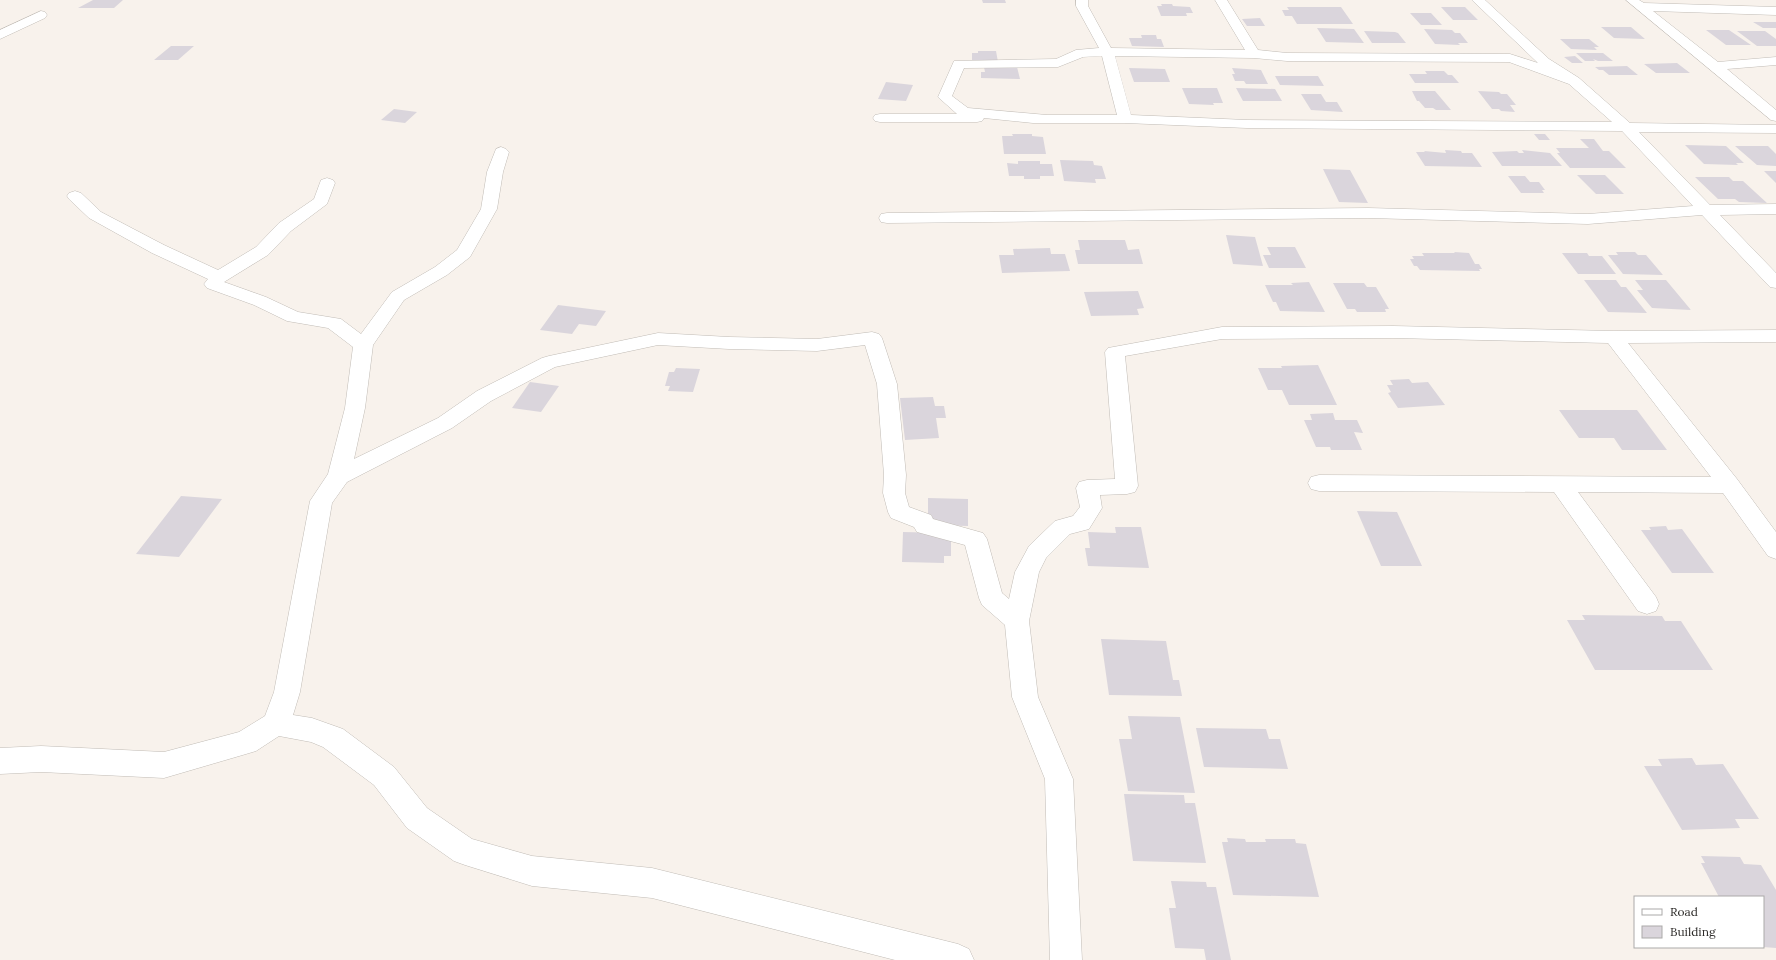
<svg xmlns="http://www.w3.org/2000/svg" width="1776" height="960" font-family="Lora,serif">
  <rect width="100%" height="100%" fill="#f8f2ec"/>
  <path fill="#dad5dc" d="M93 0H123L114 8H78Z
    M982 0H1005L1006 3H983Z
    M1161 4H1172L1173 6 1190 7 1193 13H1186L1187 16H1161L1157 6H1162Z
    M1287 7H1341L1353 24H1297L1292 16H1285L1282 10H1289Z
    M1441 7H1465L1478 20H1453Z
    M1410 13H1431L1442 25H1421Z
    M1260 18 1265 26H1247L1242 19Z
    M1753 22H1776V28H1763Z
    M1601 27H1631L1645 39 1614 38Z
    M1317 28 1354 29 1364 43 1326 42Z
    M1424 29 1452 30 1455 33H1460L1468 43H1458L1460 45 1435 44Z
    M1706 30H1729L1751 45H1726Z
    M1364 31 1395 32 1398 33 1406 43H1372Z
    M1737 31H1765L1776 39V46H1757Z
    M1141 35H1156L1157 39H1161L1164 47 1132 46 1129 38H1142Z
    M1560 39H1589L1599 47H1594L1597 50 1571 49Z
    M171 46H194L178 60H154Z
    M978 51H996L998 62H980L979 60H972V53H978Z
    M1576 53H1603L1613 61H1598L1593 59 1595 61H1585Z
    M1575 56 1583 63H1572L1564 57Z
    M1677 63 1690 73H1656L1644 64Z
    M1627 66 1638 75H1609L1603 70H1599L1595 67Z
    M984 67H1017L1020 79 981 78V72H985Z
    M1129 68 1165 69 1170 82H1134Z
    M1232 68 1261 70 1268 84H1246L1244 81H1235L1232 74H1235Z
    M1425 71H1444L1448 75H1452L1459 83H1415L1409 74H1427Z
    M1275 76H1318L1324 86 1280 85Z
    M886 82 913 85 906 101 878 99Z
    M1182 88H1217L1223 103H1213L1214 105 1189 104Z
    M1236 88 1275 89 1282 101H1243Z
    M1412 91H1435L1451 110H1436L1433 108H1425L1419 101H1417Z
    M1478 91 1499 92 1501 94H1507L1516 105H1510L1515 112 1501 111 1499 109H1492Z
    M1301 94H1321L1326 102H1337L1343 112 1311 110Z
    M394 109 417 112 405 123 381 120Z
    M1012 134H1032V136L1043 137 1046 154H1004L1002 136H1013Z
    M1534 134H1545L1550 140H1539Z
    M1580 139H1594L1603 151H1609L1626 168H1570L1557 153H1560L1556 148H1589Z
    M1685 145 1726 146 1744 163H1736L1738 165 1704 164Z
    M1735 146H1768L1776 154V166L1757 165Z
    M1445 150 1461 151 1462 153H1472L1482 167 1425 166 1416 152H1425L1424 151 1446 153Z
    M1522 150 1550 153 1562 166H1502L1492 152 1517 151 1519 153H1524Z
    M1060 160 1093 161 1094 165 1102 166 1106 179H1095L1096 183 1064 181Z
    M1018 161H1040V164H1052L1054 176H1040V179H1024V176H1009L1007 163 1018 164Z
    M1323 169 1350 170 1368 203 1339 202Z
    M1764 171H1776V183Z
    M1577 175H1605L1624 194H1596Z
    M1508 176H1525L1530 182H1539L1545 190H1542L1544 193H1521Z
    M1695 177H1729L1733 181H1743L1767 203 1739 202 1735 199H1718Z
    M1226 235 1255 237 1263 266 1233 264Z
    M1078 240H1125L1128 250 1139 249 1143 264H1078L1075 250H1080Z
    M1267 247H1295L1306 268H1269L1263 255H1271Z
    M1050 248 1051 254H1065L1070 271 1002 273 999 255H1014L1013 249Z
    M1454 252 1469 253 1475 264H1479L1482 269H1479L1480 271 1420 270 1417 266H1414L1410 259H1414L1412 256H1424L1422 253H1455Z
    M1616 252H1635L1638 255H1646L1663 275 1623 274 1608 255H1618Z
    M1562 253H1587L1589 256H1602L1616 274H1578Z
    M1584 280H1616L1621 287H1626L1647 313 1608 312Z
    M1635 280H1666L1691 310 1652 308 1637 290H1643Z
    M1309 282 1325 312 1280 311 1276 302H1273L1265 285H1293L1291 283Z
    M1333 283H1364L1367 287H1376L1389 309H1385L1386 312H1357L1355 309H1347Z
    M1138 291 1144 308 1137 309 1139 315 1091 316 1084 292Z
    M558 305 606 311 596 326 579 324 572 334 540 330Z
    M1318 365 1337 405H1289L1282 390H1268L1258 368H1282L1281 366Z
    M676 368 700 369 693 392 668 391 670 386H665L669 372H674Z
    M1409 379 1412 383 1428 382 1445 405 1398 408 1388 393 1391 392 1387 385H1393L1390 380Z
    M530 382 559 386 541 412 512 408Z
    M933 397 935 406H944L946 418H936L939 438 905 440 900 398Z
    M1559 410H1637L1667 450H1622L1614 438H1579Z
    M1333 413 1335 420H1357L1363 433 1354 432 1362 450H1331L1330 447H1316L1304 420H1312L1310 414Z
    M181 496 222 499 179 557 136 554Z
    M928 498 968 499V526L928 525Z
    M1357 511 1397 512 1422 566H1381Z
    M1666 526 1668 530 1682 529 1714 573H1672L1641 530H1651L1649 527Z
    M1115 527H1141L1149 568 1088 566 1085 548H1090L1088 532 1116 533Z
    M903 532 944 533 951 539V556H944V563L902 562Z
    M1582 615 1662 616 1665 621H1681L1713 670H1595L1567 620H1585Z
    M1101 639 1166 641 1173 680H1179L1182 696 1109 695Z
    M1128 716 1180 717 1195 793 1128 791 1119 739H1132Z
    M1196 728 1266 729 1269 739H1280L1288 769 1204 767Z
    M1692 758 1696 765 1723 764 1759 819H1735L1740 828 1682 830 1644 766H1662L1658 759Z
    M1124 794 1184 795 1185 803H1195L1206 863 1133 861Z
    M1227 838 1245 839 1246 842H1266L1265 839H1295L1296 843 1306 844 1319 897 1233 895 1222 842H1228Z
    M1701 856 1740 857 1744 864 1761 865 1776 890V948L1763 947V897H1719L1701 863H1705Z
    M1171 881 1206 882 1207 887H1216L1231 960H1206L1204 949 1175 948 1169 908H1176Z"/>
  <g fill="none" stroke-linecap="round" stroke-linejoin="round">
    <defs>
      <path id="minor" d="M1076 0H1088V6L1111 48 1245 50 1215 0H1227L1258 50 1287 53 1510 54 1538 63 1472 0H1485L1549 59 1579 78 1630 123 1776 125V133L1639 132 1710 205 1776 204V214L1720 215 1776 273V288L1770 287 1702 215 1588 224 1368 218 887 223 881 222 879 218 881 214 887 213 1368 208 1588 214 1693 206 1622 131 1247 128 1125 123H1033L984 118 982 121 977 122H880L875 121 873 118 875 115 880 114H957L938 97 954 61 1056 59 1076 50 1099 48 1076 6ZM1102 56 1117 115H1047L968 108 952 96 964 68 1058 67 1083 57ZM1115 56 1254 58 1287 61 1509 62 1569 84 1612 122 1247 120 1131 115Z
        M1626 0H1639L1644 3 1776 7V15L1653 11 1718 62 1776 57V65L1727 69 1776 110V121L1771 120Z
        M41 11 45 12 47 15 45 18 0 39V30Z
        M501 147 506 149 509 152 503 172 497 209 470 257 447 275 404 300 373 345 365 408 354 459 438 418 477 391 542 358 549 356 658 333 729 337 817 339 872 332 879 334 882 338 897 384 906 475 905 493 909 507 931 515 933 519 983 533 987 539 1002 593 1009 599 1015 572 1029 546 1055 521 1073 516 1080 507 1076 488 1079 482 1087 480 1115 479 1105 352 1108 348 1222 327 1393 326 1613 331 1776 330V342L1628 343 1737 479 1776 532V559L1768 556 1723 493 1578 492 1656 597 1659 604 1656 611 1647 614 1638 611 1554 492 1319 491 1311 489 1308 483 1311 477 1319 475 1711 477 1608 343 1393 338 1222 339 1125 356 1138 486 1135 492 1127 494 1100 495 1102 508 1089 529 1070 534 1046 558 1039 572 1029 621 1038 697 1073 779 1082 960H1050L1045 779 1012 697 1005 625 982 605 979 598 965 545 917 532 914 527 891 518 888 512 883 493 884 475 877 384 865 345 817 351 729 349 658 345 555 367 491 401 452 428 347 482 332 503 300 692 293 715 312 718 343 729 394 767 427 808 472 839 532 856 652 868 958 944 969 949 974 960H895L652 898 532 886 465 865 454 861 407 828 374 785 323 747 311 742 279 736 256 751 246 754 164 778 41 772 0 774V748L41 746 164 752 239 732 265 716 274 692 310 501 328 474 345 408 353 347 328 328 287 321 254 305 207 288 204 284 208 279 152 253 89 218 69 199 67 196 69 193 75 191 81 193 101 212 164 245 218 270 256 247 279 223 314 199 321 180 327 178 333 180 335 183 327 204 291 231 268 255 224 282 266 297 298 312 341 319 361 334 392 292 435 267 457 250 481 209 487 172 496 149Z"/>
    </defs>
    <use href="#minor" stroke="#c1bcb6" stroke-width="1"/>
    <use href="#minor" fill="#fff" fill-rule="evenodd"/>
  </g>
  <rect x="1634" y="896" width="130" height="52" fill="#ffffff" stroke="#abaaa9"/>
  <rect x="1642" y="909" width="20" height="6" fill="#ffffff" stroke="#abaaa9"/>
  <text x="1670" y="916" font-size="12" fill="#2d2b29">Road</text>
  <rect x="1642" y="926" width="20" height="12" fill="#dad5dc" stroke="#abaaa9"/>
  <text x="1670" y="936" font-size="12" fill="#2d2b29">Building</text>
</svg>
